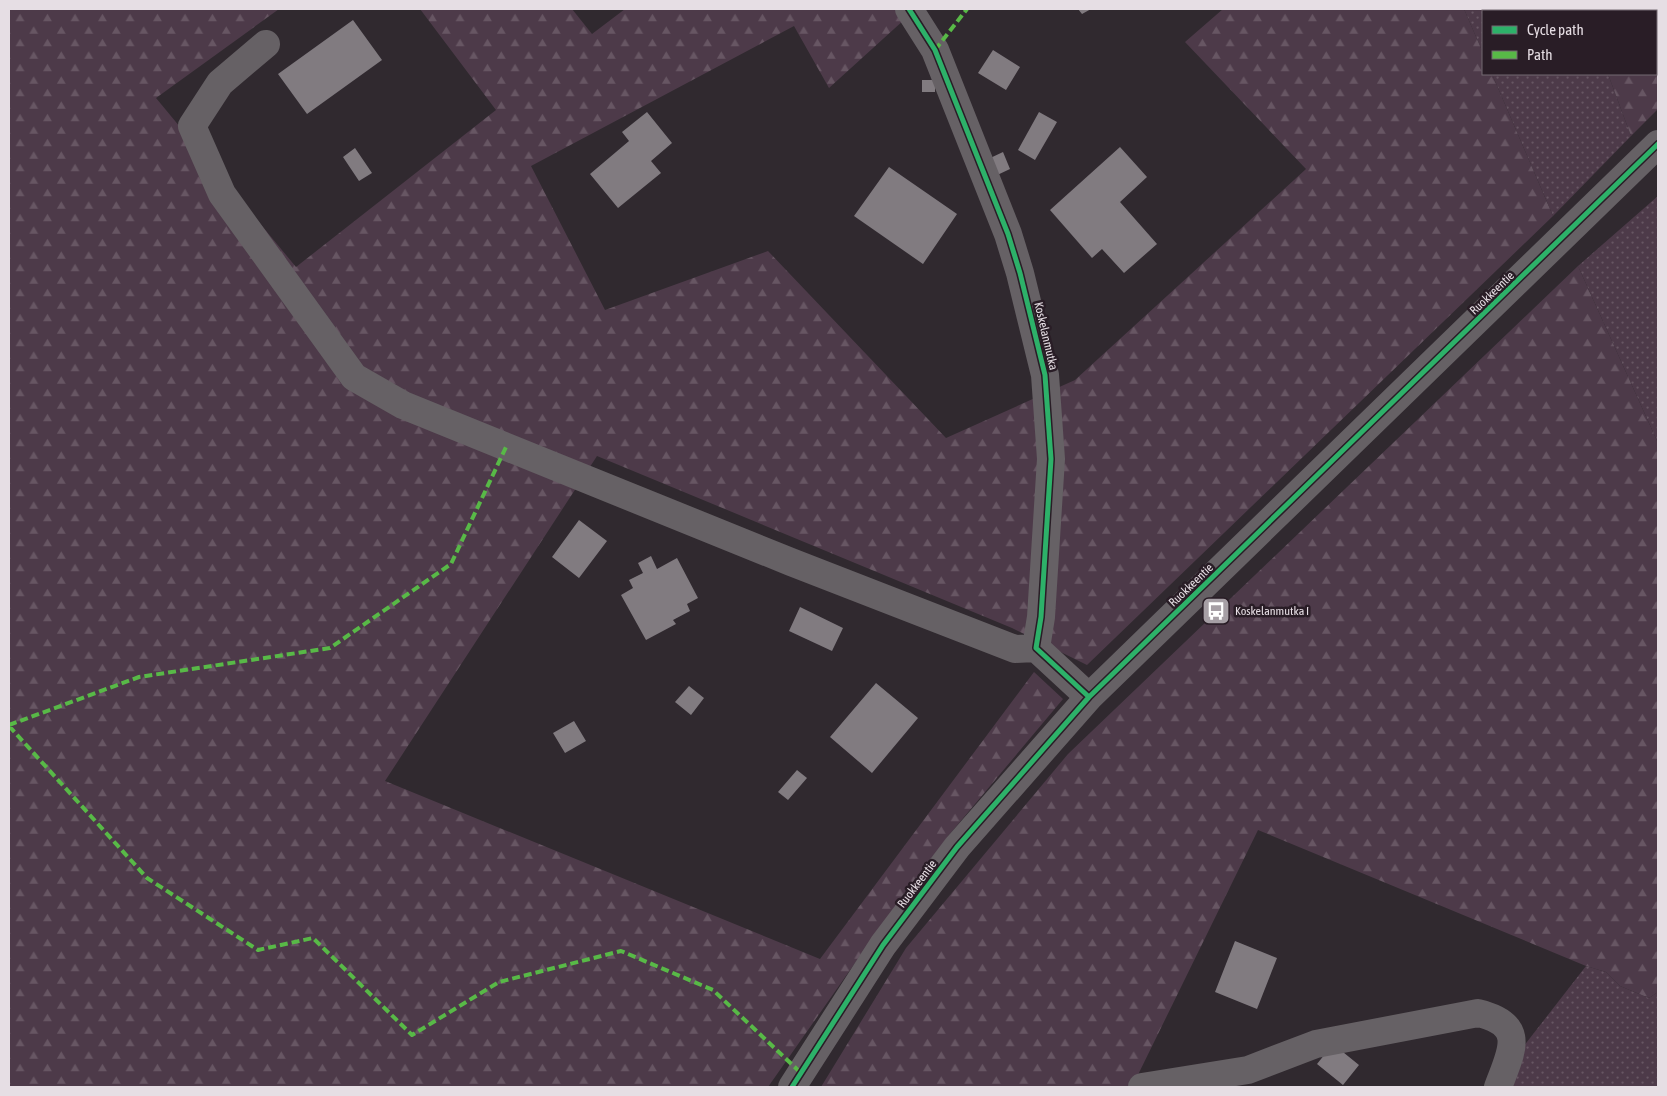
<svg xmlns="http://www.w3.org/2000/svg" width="1667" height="1096" font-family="'Asap Condensed',sans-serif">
  <defs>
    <pattern id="green-dots" width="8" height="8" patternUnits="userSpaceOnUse" patternTransform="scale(1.25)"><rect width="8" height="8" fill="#4d3a49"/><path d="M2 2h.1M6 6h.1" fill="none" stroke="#675663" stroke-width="1.8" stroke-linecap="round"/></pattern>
    <pattern id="forest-firs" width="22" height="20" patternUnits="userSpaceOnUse" patternTransform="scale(1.25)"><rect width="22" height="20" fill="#4d3a49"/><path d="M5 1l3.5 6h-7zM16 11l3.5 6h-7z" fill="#675663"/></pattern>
  </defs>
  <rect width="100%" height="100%" fill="#30292f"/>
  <path fill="url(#green-dots)" d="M1464 9H1584L1585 11H1483V53Z
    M1492 74H1608L1631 136 1553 216Z
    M1658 196V443L1578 266Z
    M1586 966 1606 972 1620 986 1649 998 1658 992V1087H1492Z"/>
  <path fill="url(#forest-firs)" d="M9 9H279L156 98 296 267 496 110 420 9H572L592 34 625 9H916L829 88 794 26 531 166 605 310 768 251 946 438 1075 380 1306 169 1185 42 1223 9H1464L1483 53V74H1492L1553 216 1087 665 1012 628 597 456 385 781 820 959 1034 672 1063 699 949 835 881 926 768 1087H9Z
    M1584 9H1658V109L1631 136 1608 74H1656V11H1585Z
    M1578 266 1658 443V992L1649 998 1620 986 1606 972 1586 966 1258 830 1132 1087H821L906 948 1068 754Z"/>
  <path fill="#817b80" d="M1078 9H1091L1082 14Z
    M353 20 382 60 307 114 278 74Z
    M993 50 1020 67 1006 90 978 73Z
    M922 80H935V92H922Z
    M647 112 672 143 651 161 661 173 618 208 590 174 629 141 622 132Z
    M1039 112 1057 122 1035 160 1018 150Z
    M1120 147 1147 177 1120 202 1157 244 1124 273 1102 249 1092 258 1050 210Z
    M355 148 372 173 359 181 343 157Z
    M1003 152 1010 169 993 177 986 160Z
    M889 167 957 214 923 264 854 216Z
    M579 520 607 541 579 578 552 557Z
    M651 556 657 569 677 558 698 598 687 604 690 611 673 620 676 624 646 640 621 595 633 588 629 580 643 573 638 563Z
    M800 607 843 628 832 651 789 631Z
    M876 683 918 718 872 773 830 737Z
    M689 686 704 698 691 715 675 702Z
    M574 721 586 741 565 753 553 733Z
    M797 770 807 778 788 800 778 792Z
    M1235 941 1277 958 1257 1009 1215 992Z
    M1333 1044 1359 1065 1343 1085 1317 1064Z"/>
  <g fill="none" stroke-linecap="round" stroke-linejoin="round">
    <path stroke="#666165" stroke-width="28" d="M909 9 935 50 1008 234 1020 273 1045 375 1051 459 1041 617 1036 648 1089 697
      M266 44 220 83 192 126 222 194 354 377 403 405 791 562 1015 649 1036 648
      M792 1087 883 945 957 847 1089 697 1658 144
      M1142 1087 1248 1070 1316 1044 1478 1013C1528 1025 1511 1052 1498 1087"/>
    <path stroke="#58b947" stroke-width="4" stroke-dasharray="8 4" stroke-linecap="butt" d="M935 50 967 9
      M9 725 139 677 330 648 451 564 506 447
      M9 726 147 878 258 950 313 938 412 1035 499 982 621 951 713 990 801 1073"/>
    <defs>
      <path id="cycleway" d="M909 9 935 50 1008 234 1020 273 1045 375 1051 459 1041 617 1036 648 1089 697
        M792 1087 883 945 957 847 1089 697 1658 144"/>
    </defs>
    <use href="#cycleway" stroke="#291d26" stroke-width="8"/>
    <use href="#cycleway" stroke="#2db169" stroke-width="5"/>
  </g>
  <defs>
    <symbol id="bus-square" viewBox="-11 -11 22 22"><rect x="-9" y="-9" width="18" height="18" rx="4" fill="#a69fa5" stroke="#291d26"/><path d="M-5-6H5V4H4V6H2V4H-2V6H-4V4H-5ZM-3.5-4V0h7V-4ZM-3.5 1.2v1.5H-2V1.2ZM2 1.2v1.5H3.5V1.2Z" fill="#fff"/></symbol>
  </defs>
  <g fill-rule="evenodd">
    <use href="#bus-square" x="1200" y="595" width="32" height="32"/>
  </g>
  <g text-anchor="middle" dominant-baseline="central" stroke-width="5" stroke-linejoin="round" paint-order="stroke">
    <g font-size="12" fill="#e6dee4" stroke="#291d26">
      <text transform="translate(1492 293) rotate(-44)">Ruokkeentie</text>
      <text transform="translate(1046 336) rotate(77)">Koskelanmutka</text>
      <text transform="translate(1191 585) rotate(-44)">Ruokkeentie</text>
      <text transform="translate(917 884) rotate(-53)">Ruokkeentie</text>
    </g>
    <g font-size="12" fill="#e6dee4" stroke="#291d26" text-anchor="start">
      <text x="1235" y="611">Koskelanmutka I</text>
    </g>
  </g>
  <rect width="1667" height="1096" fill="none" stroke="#e6dee4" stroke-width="20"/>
  <rect x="1482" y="10" width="175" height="65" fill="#291d26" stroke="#756a72"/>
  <rect x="1492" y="26" width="25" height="8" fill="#2db169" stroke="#756a72"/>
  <text x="1527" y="35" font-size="15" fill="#e6dee4">Cycle path</text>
  <rect x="1492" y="51" width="25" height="8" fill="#58b947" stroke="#756a72"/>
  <text x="1527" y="60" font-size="15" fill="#e6dee4">Path</text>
</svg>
